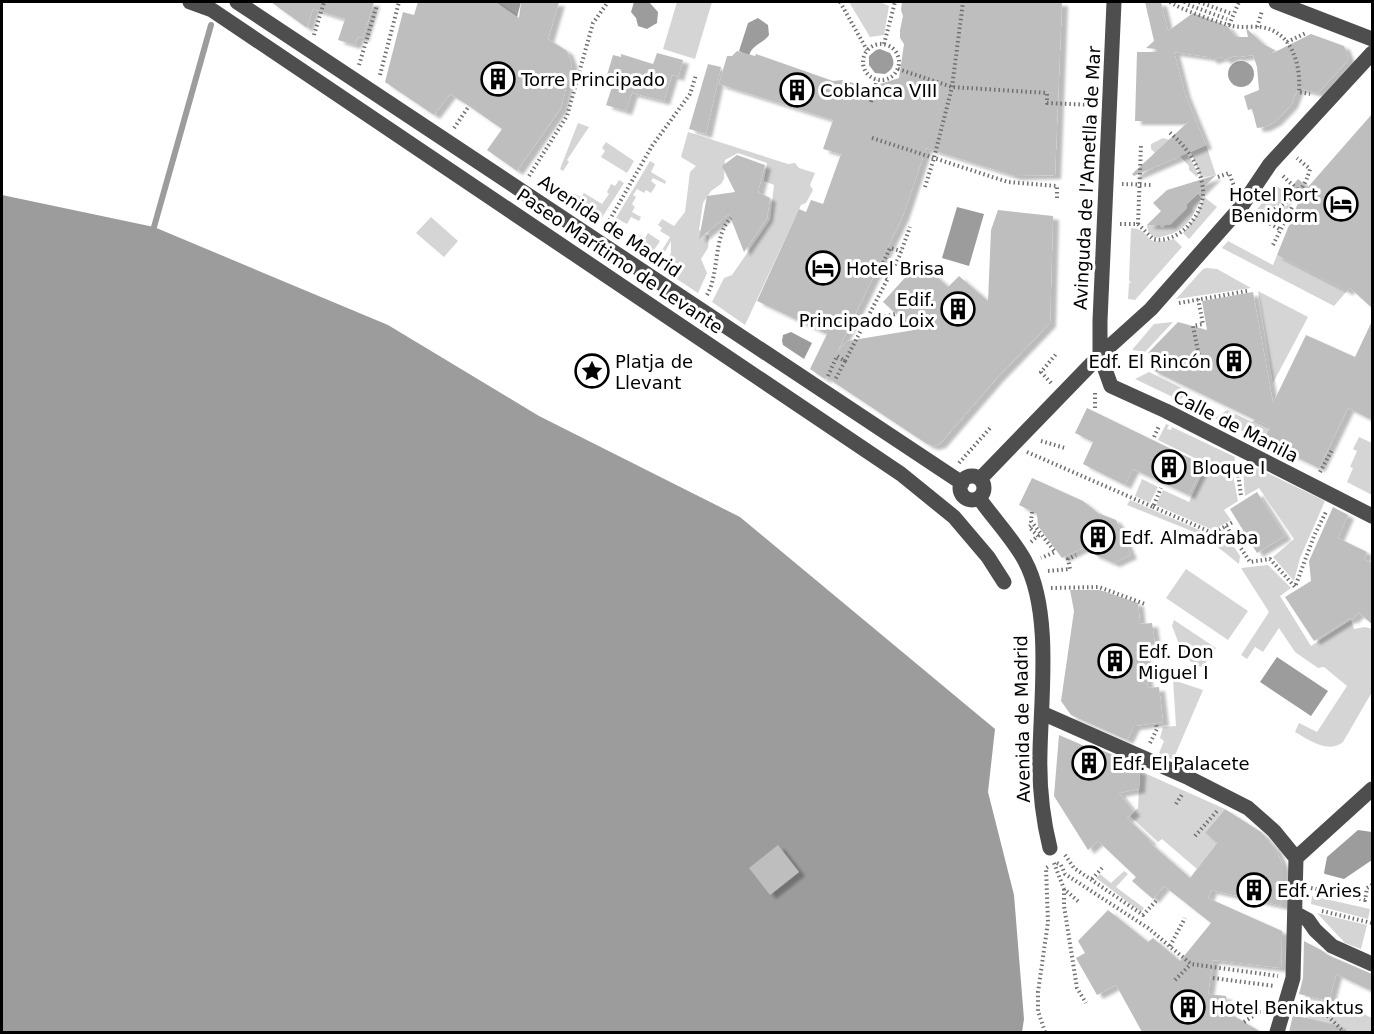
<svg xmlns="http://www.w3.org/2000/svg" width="1374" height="1034" font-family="'DejaVu Sans',sans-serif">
  <defs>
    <filter id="shadow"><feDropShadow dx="6" dy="4" stdDeviation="1.5" flood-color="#0004"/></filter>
  </defs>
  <rect width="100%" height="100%" fill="#fff"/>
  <path fill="#d5d5d5" d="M677 2H712L695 59 663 49Z
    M849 2H880L889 6 884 35 870 37Z
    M578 123 589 127 567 160 569 162 563 171 560 169Z
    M688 132 788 164 795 163 799 168 815 173 810 185 813 190 806 203 801 205 745 325 712 302 724 278 732 275 770 220 774 185 764 181 767 163 738 153 725 160 724 179 721 184 711 191 703 203 699 230 709 236 708 248 701 259 707 273 698 293 663 270 671 253V241L657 266 654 264 670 237 660 231 662 228 658 225 662 219 674 226 685 212 690 172 696 166 681 157Z
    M1163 138C1181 142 1191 158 1198 174L1197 177 1189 170V166L1172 148 1155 153 1151 149V144Z
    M606 142 634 161 627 173 601 157 605 151 602 148Z
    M1206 145 1216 175 1201 178 1191 152Z
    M650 161 655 164 651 172 666 181 665 184 653 178 651 181 656 185 651 193 646 190 644 193 637 189 633 195 636 197 632 204 635 207 632 212 641 217 639 221 631 217 627 224 616 218Z
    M619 180 624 183 601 219 567 198 569 194 573 197 575 194 581 197 584 193 602 204 609 194 607 192 611 184 615 186Z
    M1277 186 1292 198 1262 212 1257 209Z
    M1198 194 1201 198C1191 223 1183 233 1156 238 1151 235 1147 232 1147 225L1153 219 1162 228 1166 225 1170 224 1187 208V204Z
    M1204 197 1217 207 1189 239 1183 233 1197 215Z
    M1292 203 1277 222 1265 215Z
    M431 217 458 241 444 257 416 233Z
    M1131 228C1154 230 1140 248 1174 239L1182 247 1135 300 1128 299 1129 283H1131L1129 280Z
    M648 233 660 241 648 259 631 248 640 235 645 238Z
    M1228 241 1273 265 1277 255 1347 291 1334 306 1222 248Z
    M1207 268 1217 269 1251 288 1176 299 1203 269Z
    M1258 291 1308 317 1273 383Z
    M1173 322 1145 352 1132 350 1154 324Z
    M1149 372 1190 392 1179 400 1135 379Z
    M1227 410 1252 422 1255 420 1270 427 1263 441 1230 425 1229 422 1228 424 1215 418Z
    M1166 424 1169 425 1167 429 1171 430 1172 427 1235 457 1233 475 1238 501 1224 510 1231 520 1213 530 1156 505 1163 490 1189 502 1207 464 1158 440Z
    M1359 437 1372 443V495L1347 482 1353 468 1350 467 1357 451 1353 449Z
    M1247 463 1325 501 1300 558 1294 581 1273 557 1294 539 1259 488 1245 496 1243 471Z
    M1142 479 1158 487 1150 503 1135 496Z
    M1130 500 1213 536 1223 530 1240 556 1239 564 1204 536 1127 505Z
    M1268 565 1291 588 1280 596 1311 646 1351 620 1354 629 1365 627 1372 629V692L1343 742C1328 754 1309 740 1295 732L1299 723 1317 732 1347 686 1324 667 1318 668 1295 652 1279 628 1263 652 1255 647 1247 659 1241 655 1269 612 1241 568Z
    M1186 569 1248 611 1228 640 1166 598Z
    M1174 620 1216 648 1203 667C1184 664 1179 643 1172 626Z
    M1173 680 1203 690 1173 760 1159 753 1164 741 1160 738 1163 727 1176 726Z
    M1140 771 1225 809 1205 833 1217 843 1197 869 1162 839 1158 842 1130 816 1138 808Z
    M1124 871 1128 874 1116 887 1144 908 1141 912 1096 878 1100 874 1111 883Z
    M1312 896 1370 909 1368 919 1311 904Z
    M1317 913 1367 925 1361 949 1345 943Z
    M1337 1001C1366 1001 1353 1010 1372 1018V1032H1310L1309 1025 1304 1024 1307 1011 1328 1018 1330 1008Z"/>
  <path fill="#9c9c9c" d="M495 2H521L517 17Z
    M634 2H649L658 12 657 23 647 29 638 26 636 18 631 12Z
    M758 18 768 25 769 35C763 44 752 44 749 56L739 51 748 23Z
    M880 49 890 53C896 62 894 69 885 74L875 73 869 65V56L876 50Z
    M1228 74a13 13 0 1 1 26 0a13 13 0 1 1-26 0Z
    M2 195 154 227 388 325 539 416 740 517 995 729 988 792 1014 895 1024 1019 1022 1032H2Z
    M957 207 984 214 969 266 942 258Z
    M791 332 812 343 804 359 783 345 782 341 783 335Z
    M1277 657 1328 691 1311 716 1260 682Z
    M1358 830 1372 832V860L1344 879 1325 874 1324 873 1327 857Z"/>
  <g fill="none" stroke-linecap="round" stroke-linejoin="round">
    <path stroke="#9c9c9c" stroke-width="6" d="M154 227 211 25"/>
  </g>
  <path fill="#bebebe" filter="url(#shadow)" d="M271 2H374L363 38 358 37 355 45 338 40 345 19 313 9 307 28Z
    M418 2H495L519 18 521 2H559L548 39 567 51 572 64 561 108 517 171 487 150 502 129 469 106 450 94 434 115 385 82 403 12 414 15Z
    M902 2H1062L1055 175 1015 176 926 148 903 216 837 352 847 341 914 330 883 302 920 261 948 287 959 276 988 301 991 230 998 210 1053 216 1050 323 997 378 940 444 933 446 927 444 826 377 825 379 810 369 827 334 757 301 799 209 806 212 811 200 823 204 841 154 823 149 833 120 719 84 727 56H732L737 51 755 56 756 54 833 81 842 80 849 83 850 82 878 91 880 84 899 78 903 51 904 44 900 38V30L903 16 901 10Z
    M1145 2H1161L1168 31 1193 13 1227 26 1236 37H1248L1246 28 1263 44 1276 51 1272 52 1273 53 1311 34 1344 46 1349 59 1318 93 1298 88 1292 104 1276 121 1265 127 1257 128 1252 109 1248 110 1244 96 1259 90 1257 67 1253 55 1238 57 1234 56 1225 60 1222 57 1212 60 1209 57 1174 52 1185 94 1206 145 1134 176 1132 174 1189 121H1135L1137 52H1157L1156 49 1146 48 1154 41Z
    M657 53 683 60 678 77 672 75 664 101 632 93 626 111 606 105 615 78 607 75 613 55 621 57V54L653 64Z
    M708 64 721 67 706 134 689 129Z
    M1372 114V308L1350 288 1347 291 1277 255 1298 203 1286 193 1298 179 1308 187Z
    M737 155 765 165 758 192 770 198 767 218 744 252 729 214 699 239 707 196 735 192 722 166Z
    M1216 175 1187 204V208L1170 225H1147L1161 211 1153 203 1167 190Z
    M1253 292 1273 403 1306 335 1355 357 1372 321V420L1348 408 1319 468 1263 441 1270 427 1152 370 1156 360 1148 353 1178 322 1207 330 1202 301Z
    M1087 408 1204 465 1189 495 1133 469 1125 485 1083 464 1093 442 1075 433Z
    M1032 478 1083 501 1098 513 1116 520 1131 555 1114 563 1093 554 1089 545 1062 558 1038 526 1037 514 1019 505Z
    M1257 492 1285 536 1257 553 1230 509Z
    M1333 507 1348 515 1338 538 1367 552 1364 559 1372 563V624L1359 613 1351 620V618L1314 641 1285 597 1311 581 1309 561Z
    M1070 590H1100L1138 603 1140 624 1152 623 1155 644 1143 646 1148 688 1159 687 1163 722 1134 726 1127 740 1071 715 1061 701 1074 611Z
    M1059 735 1098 752 1094 747 1118 757 1116 761 1140 771 1139 789 1119 793 1134 812 1127 818 1150 840 1149 842 1190 878 1217 843 1205 833 1225 809 1261 832 1276 849 1283 866V906L1211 890 1208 898 1282 931 1281 968 1213 960 1208 994 1226 996 1229 1013 1261 1032H1142L1116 985 1097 995 1076 958 1085 953 1078 941 1108 910 1148 942 1153 938 1180 961 1211 923 1164 886 1153 899 1132 881 1136 877 1098 841 1088 850 1054 796Z
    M778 845 799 872 770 895 749 868Z
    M1304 941 1321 950 1328 955 1372 974V991L1336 974 1329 1001 1299 994 1303 978Z
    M1293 1015 1340 1026 1339 1032H1289Z"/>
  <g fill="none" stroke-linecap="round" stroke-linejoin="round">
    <path stroke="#707070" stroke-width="4" stroke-dasharray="1.5 3" stroke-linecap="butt" d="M840 2 867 50
      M1170 2C1177 8 1222 24 1233 26 1242 28 1252 26 1261 27 1292 32 1301 64 1299 92L1310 94
      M1185 2 1186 4 1227 19
      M1199 2 1230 13
      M1229 25 1239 2
      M1257 27 1262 11
      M314 35 324 2
      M1287 42 1306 33
      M863 62a18 18 0 1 1 36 0a18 18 0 1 1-36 0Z
      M884 44 895 2
      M359 65 377 5
      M898 69 952 87 1047 93V103L1094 105
      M380 75 399 2
      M871 102 877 80
      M454 128 469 106
      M872 138 1008 182 1057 186V200
      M529 176 567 116 593 23 608 2
      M1283 176 1302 194
      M1218 177 1229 173 1234 186
      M1122 184 1152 185
      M925 187 934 158 952 87 963 2
      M1258 217C1284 204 1302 199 1310 169L1297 158
      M1258 217 1281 230
      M1120 224H1138L1141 145
      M1138 224 1153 239C1178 245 1205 214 1203 190 1201 166 1186 146 1168 131
      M605 228 652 146 690 94 696 75
      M1273 245 1292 207
      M887 279 878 273 890 248 901 251
      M707 295C720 272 713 235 731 218
      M1198 299 1203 324 1193 326 1202 371
      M1179 303 1247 291V293
      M867 320 896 314
      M845 361 899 257 910 227
      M828 376 837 356 845 361 835 380
      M1051 383 1041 372 1057 353
      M1095 393V408
      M1154 437 1159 426
      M1041 441 1065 448
      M1027 452 1153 507 1161 488
      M959 463 991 427
      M1240 467 1238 473 1241 496
      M1320 472 1332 450
      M1153 507 1213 533 1233 522
      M1032 512 1031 521 1055 552 1041 558
      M1226 526 1250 562 1270 559 1295 587 1314 536 1327 510
      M1031 542 1038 536 1029 527 1033 524
      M1048 571 1070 569 1068 559 1076 555
      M1051 588 1099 587 1145 604
      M1150 743 1157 729 1156 723
      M1176 804 1183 793
      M1195 836 1218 810
      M1065 855 1074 868 1143 915 1156 901
      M1054 863 1064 889 1079 902
      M1057 863 1061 865 1065 874 1148 928 1191 964 1278 976
      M1092 879 1102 868
      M1311 888 1365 900 1367 888 1372 885
      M1064 889V906L1077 988 1086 1003
      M1322 911 1372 923
      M1170 946 1185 918
      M1213 978 1274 986
      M1175 980 1191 964
      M1302 1008 1327 1015 1344 1032
      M1244 1022 1259 1012H1267
      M1045 1032 1038 1011V992L1048 922 1046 868 1049 866"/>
    <path stroke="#4e4e4e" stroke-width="15" d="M190 2 212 10 901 474 954 517 988 557 1004 582
      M237 2 962 483
      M1114 2 1100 321V355L1111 386 1166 411 1372 516
      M1276 2 1372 39
      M960 488a12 12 0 1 1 24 0a12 12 0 1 1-24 0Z
      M980 479 1100 355 1151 309 1241 207 1270 164 1372 53
      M979 498C993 518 1014 540 1025 561 1052 611 1041 697 1040 752 1039 784 1042 816 1050 848
      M1042 713 1189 778 1248 808 1274 831 1296 858 1293 978 1277 1032
      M1296 858 1372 789
      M1295 913 1308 920 1315 930 1332 946 1372 964"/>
  </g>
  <defs>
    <symbol id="building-ring" viewBox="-11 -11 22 22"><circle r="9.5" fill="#fff" stroke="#000" stroke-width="1.5"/><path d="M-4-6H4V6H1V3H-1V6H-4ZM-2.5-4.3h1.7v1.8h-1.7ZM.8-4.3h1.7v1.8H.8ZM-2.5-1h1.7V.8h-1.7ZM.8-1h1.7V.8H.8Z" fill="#000"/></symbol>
    <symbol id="hotel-ring" viewBox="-11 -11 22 22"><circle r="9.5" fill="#fff" stroke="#000" stroke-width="1.5"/><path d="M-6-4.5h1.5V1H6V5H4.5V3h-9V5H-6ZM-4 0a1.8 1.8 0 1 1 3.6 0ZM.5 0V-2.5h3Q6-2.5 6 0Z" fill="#000"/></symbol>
    <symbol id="sight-ring" viewBox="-11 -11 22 22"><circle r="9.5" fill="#fff" stroke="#000" stroke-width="1.5"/><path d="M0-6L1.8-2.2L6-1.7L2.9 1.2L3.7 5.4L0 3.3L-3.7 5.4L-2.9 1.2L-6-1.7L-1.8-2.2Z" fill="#000"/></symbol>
  </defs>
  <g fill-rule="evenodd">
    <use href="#building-ring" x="479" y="60" width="38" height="38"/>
    <use href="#building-ring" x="778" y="71" width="38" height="38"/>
    <use href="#hotel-ring" x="1322" y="185" width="38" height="38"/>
    <use href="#hotel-ring" x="804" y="249" width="38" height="38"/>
    <use href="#building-ring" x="939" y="290" width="38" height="38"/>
    <use href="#building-ring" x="1215" y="342" width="38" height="38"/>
    <use href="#sight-ring" x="573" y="352" width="38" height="38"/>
    <use href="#building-ring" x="1150" y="448" width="38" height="38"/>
    <use href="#building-ring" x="1079" y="518" width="38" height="38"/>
    <use href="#building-ring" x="1096" y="642" width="38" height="38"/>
    <use href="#building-ring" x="1070" y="744" width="38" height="38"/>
    <use href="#building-ring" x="1235" y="871" width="38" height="38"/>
    <use href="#building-ring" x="1169" y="988" width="38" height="38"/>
  </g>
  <g text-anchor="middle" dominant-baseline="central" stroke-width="6" stroke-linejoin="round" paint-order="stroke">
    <g font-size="18" fill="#000" stroke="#fff" text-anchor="start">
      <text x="521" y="79">Torre Principado</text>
      <text x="820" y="90">Coblanca VIII</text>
      <text x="1318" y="194" text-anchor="end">Hotel Port<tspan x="1318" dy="21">Benidorm</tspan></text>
      <text x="846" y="268">Hotel Brisa</text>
      <text x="935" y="299" text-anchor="end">Edif.<tspan x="935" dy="21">Principado Loix</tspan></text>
      <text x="615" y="361">Platja de<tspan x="615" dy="21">Llevant</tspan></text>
      <text x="1211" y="361" text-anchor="end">Edf. El Rincón</text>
      <text x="1192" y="467">Bloque I</text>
      <text x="1121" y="537">Edf. Almadraba</text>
      <text x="1138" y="651">Edf. Don<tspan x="1138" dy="21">Miguel I</tspan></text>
      <text x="1112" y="763">Edf. El Palacete</text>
      <text x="1277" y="890">Edf. Aries</text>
      <text x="1211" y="1007">Hotel Benikaktus</text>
    </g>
    <g font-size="18" fill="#000" stroke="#fff">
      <text transform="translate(1087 178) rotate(-87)">Avinguda de l'Ametlla de Mar</text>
      <text transform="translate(610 226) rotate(34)">Avenida de Madrid</text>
      <text transform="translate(620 261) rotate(34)">Paseo Marítimo de Levante</text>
      <text transform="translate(1236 426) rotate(27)">Calle de Manila</text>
      <text transform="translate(1022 719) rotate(-91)">Avenida de Madrid</text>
    </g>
  </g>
  <rect width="1374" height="1034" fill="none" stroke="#000000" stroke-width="6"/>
</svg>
